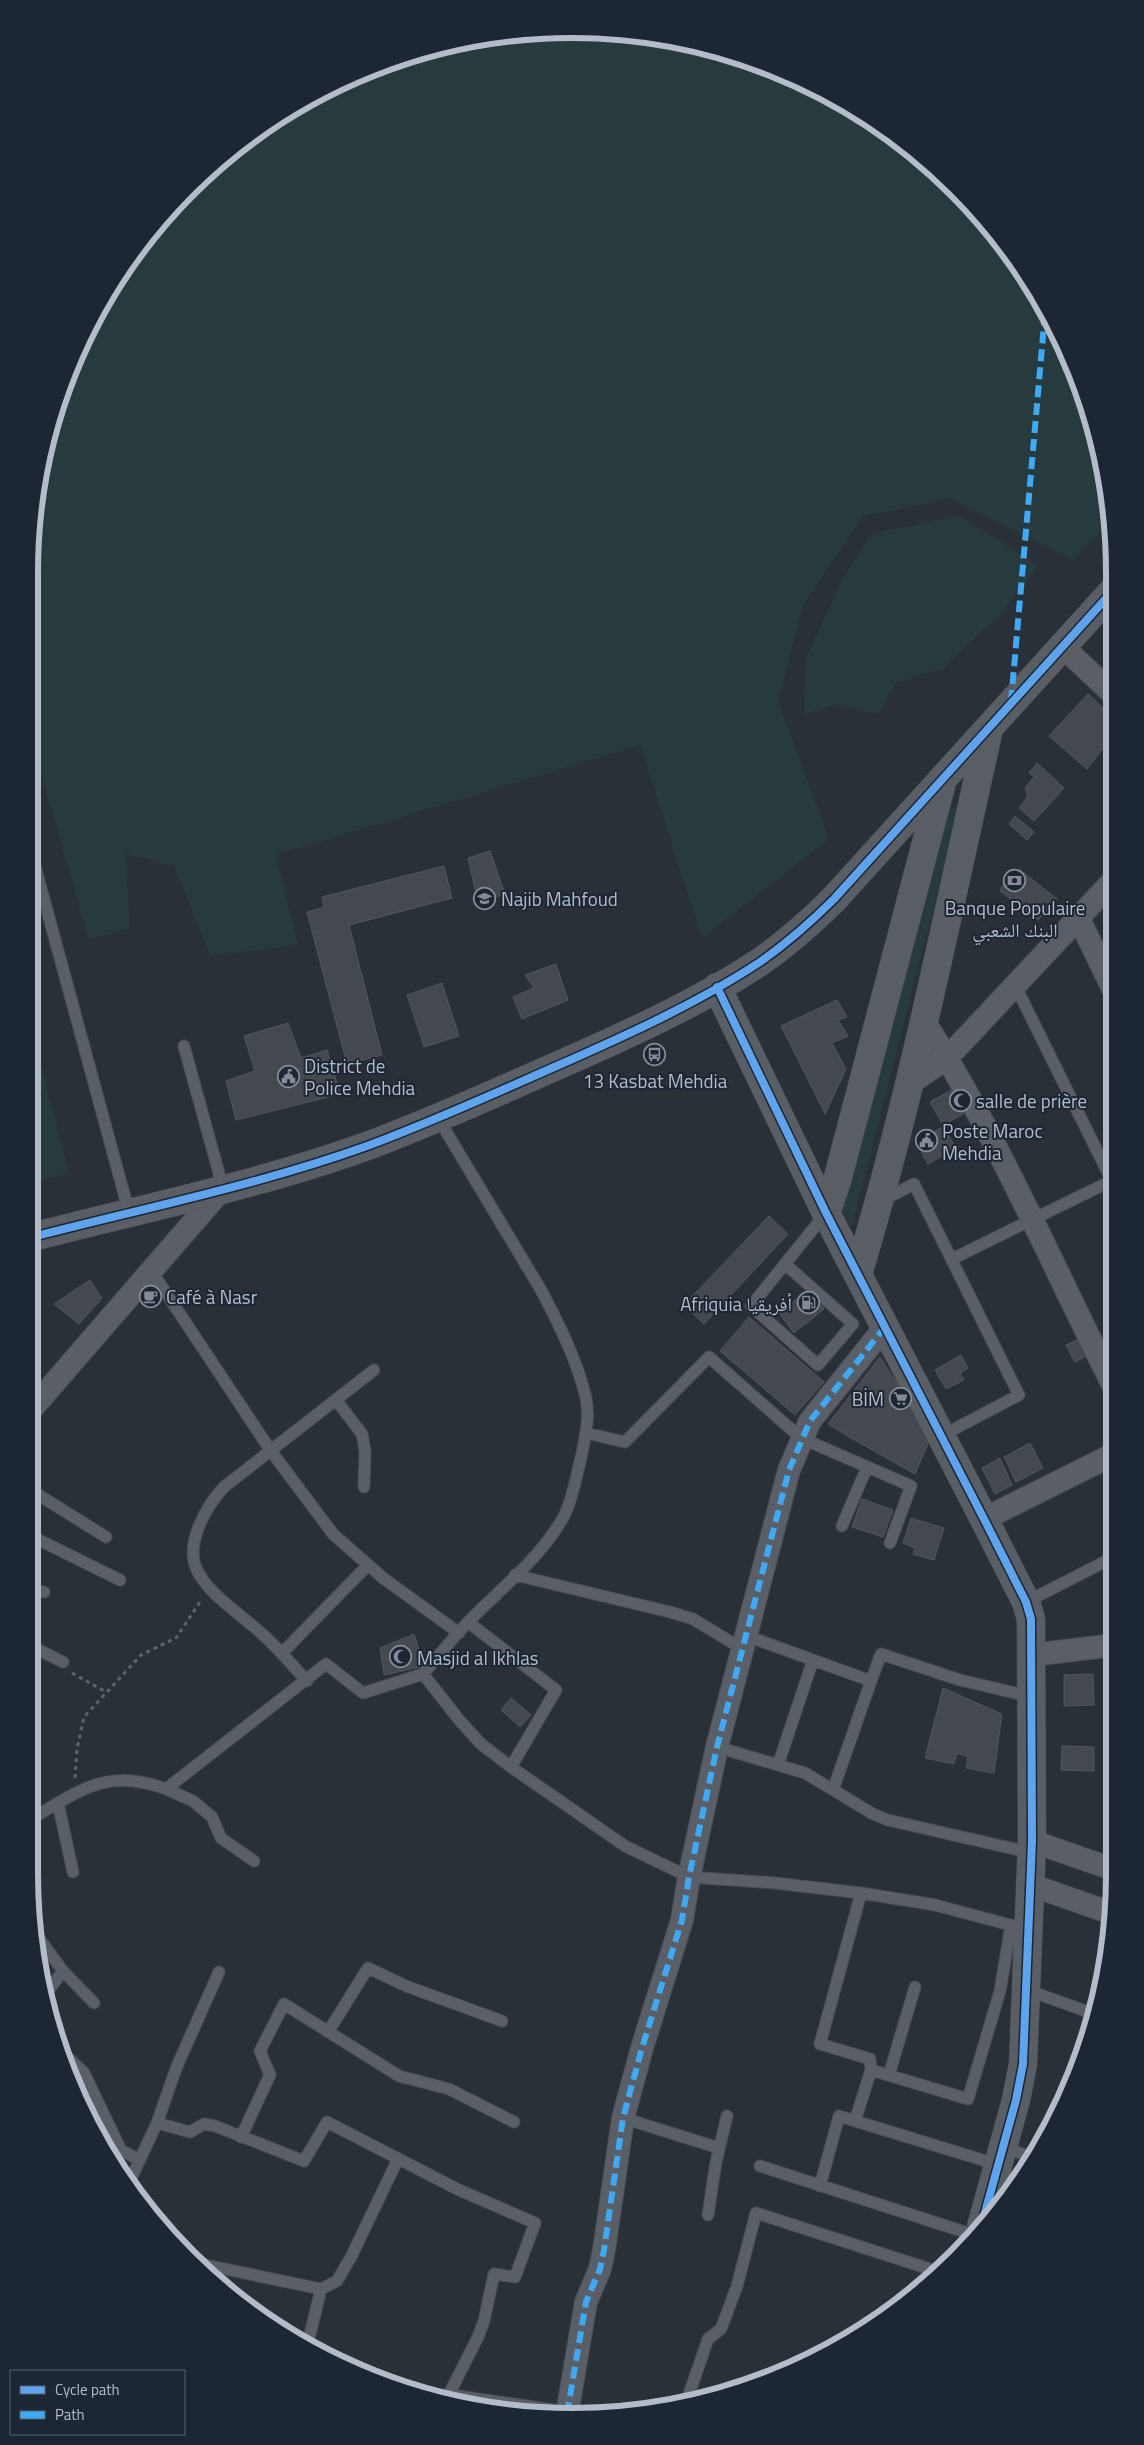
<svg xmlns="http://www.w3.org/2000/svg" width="1144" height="2445" font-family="'Titillium Web','Noto Naskh Arabic',sans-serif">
  <rect width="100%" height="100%" fill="#2a3038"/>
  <path fill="#273a3e" d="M538 32 711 49 780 70 902 141 1003 241 1074 364 1111 501V521L1073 560 950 498 862 517 803 605 778 701 829 839 702 938 640 745 276 855 298 945 210 956 174 866 125 854 130 928 89 940 29 731V572L39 466 70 364 120 270 188 188 270 120 364 70 466 39Z
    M959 515 1038 566 1002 613 943 668 896 683 879 714 838 705 804 714 806 658 843 578 871 534Z
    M955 804 959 809 852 1226 842 1212 947 813Z
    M29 1019 69 1173 29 1183Z"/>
  <path fill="#444950" stroke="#52575f" d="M1088 694 1104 709V713L1111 718V738L1087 769 1049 736Z
    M1037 763 1064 788 1034 821 1019 808 1028 796 1025 788 1034 777 1029 773Z
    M1015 816 1034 832 1027 840 1009 824Z
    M490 851 505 894 478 903 468 858Z
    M444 866 452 898 349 925 382 1055 347 1064 307 912 324 907 322 897Z
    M1019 869 1057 899 1038 920 1000 891 1007 877Z
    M556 964 568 1000 522 1019 513 997 534 988 525 975Z
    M442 983 459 1036 424 1047 407 995Z
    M837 1000 847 1017 838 1020 848 1036 832 1043 846 1069 825 1114 781 1026Z
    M288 1023 301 1058 327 1050 340 1094 236 1120 226 1081 255 1071 244 1036Z
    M957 1087 970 1110 943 1125 930 1102Z
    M943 1127 956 1148 928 1164 918 1145 920 1139Z
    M769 1216 788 1234 704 1324 684 1305Z
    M90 1280 102 1298 79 1324 54 1304Z
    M808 1290 824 1309 794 1333 779 1313Z
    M749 1317 824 1382 795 1415 720 1351Z
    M1082 1338 1090 1354 1075 1362 1066 1345Z
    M961 1355 968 1368 960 1373 964 1380 946 1389 935 1370Z
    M880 1357 899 1387 843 1433 828 1424Z
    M900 1388 929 1441 915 1474 844 1434Z
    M1030 1443 1043 1468 1016 1482 1004 1457Z
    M1000 1458 1012 1485 995 1494 982 1468Z
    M862 1499 893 1510 883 1537 852 1527Z
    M911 1518 944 1528 934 1560 913 1554 915 1548 903 1543Z
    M414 1634 424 1666 384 1675 380 1648Z
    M1093 1674 1094 1705 1064 1706V1675Z
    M943 1688 1002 1714 994 1773 966 1768 968 1757 957 1753 954 1764 925 1758Z
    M511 1698 531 1715 520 1727 501 1710Z
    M1062 1746 1094 1747V1771L1061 1770Z"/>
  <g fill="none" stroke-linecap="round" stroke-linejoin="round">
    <defs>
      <path id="lane" d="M29 844 129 1212
        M1015 985 1113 1183
        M184 1046 223 1188
        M438 1118 541 1290C559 1324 577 1360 586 1398 590 1418 585 1438 581 1458 576 1476 573 1499 564 1516 541 1558 500 1589 468 1622 452 1639 438 1657 423 1674L460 1721 481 1744 511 1767 625 1846 689 1877 775 1883 861 1893 935 1905 1029 1930
        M883 1200 914 1184 1019 1395 941 1436
        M952 1259 1113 1180
        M785 1264 853 1324 818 1365 751 1306 826 1213
        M152 1272 271 1451 333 1534 383 1578 459 1633
        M336 1400 362 1434 365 1451 364 1487
        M586 1433 625 1442 709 1357 801 1438 911 1486 890 1543
        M29 1489 106 1537
        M842 1526 867 1467
        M29 1535 120 1580
        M515 1575 670 1612 693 1619 741 1648
        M29 1589 44 1592
        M1026 1602 1114 1557
        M468 1622 556 1690 511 1767
        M744 1635 871 1681 881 1654 960 1680 1032 1697
        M29 1645 63 1662
        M282 1653 368 1565
        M307 1681C292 1665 278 1648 262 1634 242 1615 208 1594 197 1570 184 1544 207 1505 224 1487L374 1370
        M717 1747 805 1773 873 1814 888 1820 1032 1853
        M778 1765 813 1660
        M166 1789 193 1801 212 1817 221 1838 254 1861
        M833 1790 871 1681
        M58 1803 73 1872
        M29 1820C80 1791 105 1767 166 1789L326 1664 363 1693 423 1674
        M861 1893 820 2044 870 2059 871 2070
        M35 1933 63 1971 94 2003
        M1027 1990 1094 2014
        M44 1996 63 1971
        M328 2032 368 1968 406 1986 502 2021
        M57 2047 84 2073 121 2150 139 2160
        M889 2075 915 1987
        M623 2118 719 2148
        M855 2121 871 2070 968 2099 1000 1991 1011 1925
        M157 2123 177 2066 219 1972
        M241 2137 270 2075 260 2051 284 2004 399 2076 449 2089 514 2122
        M1004 2147 1033 2158
        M104 2148 121 2150
        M760 2166 974 2235
        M128 2185 157 2123 190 2132 204 2124 215 2126 304 2161 327 2122 457 2189 535 2223 515 2277 494 2274 484 2321 478 2337 446 2400
        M820 2186 839 2116 999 2165
        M708 2215 716 2162 727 2116
        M196 2263 321 2289
        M307 2347 321 2289 337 2281 351 2257 398 2159
        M686 2403 708 2339 721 2329 737 2286 756 2213 939 2272"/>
      <path id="street" d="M1062 646 1111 692
        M1079 919 1112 987
        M924 1021C998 1137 1052 1265 1114 1387
        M909 1084 947 1058 1112 882
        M29 1412 223 1188
        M984 1519 1114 1454
        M1032 1655 1114 1645
        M1032 1841 1115 1870
        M1031 1885 1111 1913
        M448 2400 551 2415
        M567 2414 586 2302 600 2269 604 2250 623 2118 642 2048 682 1920 689 1877 717 1747 789 1470 810 1421 885 1327"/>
      <path id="secondary" d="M717 987 826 1213 984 1519 1026 1602 1031 1619 1032 1841 1023 2064 1016 2100 981 2227
        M826 1213 837 1181 941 786
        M29 1238C140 1209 259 1185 367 1146 432 1122 495 1093 559 1065 627 1035 698 1003 760 962 787 943 811 922 834 899L1111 593
        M858 1274C912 1095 948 911 989 729"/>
    </defs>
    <use href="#lane" stroke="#484c53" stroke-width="13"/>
    <use href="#street" stroke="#484c53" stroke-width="24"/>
    <use href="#secondary" stroke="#484c53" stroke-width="29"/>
    <path stroke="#5d636a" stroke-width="3" stroke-dasharray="4 4" stroke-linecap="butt" d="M72 1673 106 1692
      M75 1778 77 1749 84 1717 141 1655 176 1638 202 1599"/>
    <use href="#lane" stroke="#5a5e66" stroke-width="11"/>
    <use href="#street" stroke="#5a5e66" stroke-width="22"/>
    <use href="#secondary" stroke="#595d64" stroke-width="28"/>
    <path stroke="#3fa9f5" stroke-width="6" stroke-dasharray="12 6" stroke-linecap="butt" d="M1011 702 1045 313
      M567 2414 586 2302 600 2269 604 2250 623 2118 642 2048 682 1920 689 1877 717 1747 789 1470 810 1421 885 1327"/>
    <defs>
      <path id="cycleway" d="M717 987 826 1213 984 1519 1026 1602 1031 1619 1032 1841 1023 2064 1016 2100 981 2227
        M29 1238C140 1209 259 1185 367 1146 432 1122 495 1093 559 1065 627 1035 698 1003 760 962 787 943 811 922 834 899L1111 593"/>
    </defs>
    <use href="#cycleway" stroke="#1d2633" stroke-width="11"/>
    <use href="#cycleway" stroke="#60a3ed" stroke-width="8"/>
  </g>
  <defs>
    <symbol id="bank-ring" viewBox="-11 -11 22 22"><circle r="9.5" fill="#1d2633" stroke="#848b96" stroke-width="1.5"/><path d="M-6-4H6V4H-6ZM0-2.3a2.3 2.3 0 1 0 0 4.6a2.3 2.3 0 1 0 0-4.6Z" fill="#848b96"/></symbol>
    <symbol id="school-ring" viewBox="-11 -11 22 22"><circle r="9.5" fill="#1d2633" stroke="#848b96" stroke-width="1.5"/><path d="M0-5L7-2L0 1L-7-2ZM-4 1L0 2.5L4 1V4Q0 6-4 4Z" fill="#848b96"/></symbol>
    <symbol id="bus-ring" viewBox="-11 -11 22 22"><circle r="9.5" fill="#1d2633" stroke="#848b96" stroke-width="1.5"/><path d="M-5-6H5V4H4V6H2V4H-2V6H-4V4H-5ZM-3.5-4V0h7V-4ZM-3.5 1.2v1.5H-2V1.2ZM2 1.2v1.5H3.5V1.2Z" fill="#848b96"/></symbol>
    <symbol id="civic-ring" viewBox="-11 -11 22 22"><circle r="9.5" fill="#1d2633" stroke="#848b96" stroke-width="1.5"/><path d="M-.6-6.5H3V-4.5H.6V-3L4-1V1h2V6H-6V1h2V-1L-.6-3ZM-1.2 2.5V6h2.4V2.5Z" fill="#848b96"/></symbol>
    <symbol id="mosque-ring" viewBox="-11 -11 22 22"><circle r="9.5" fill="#1d2633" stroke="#848b96" stroke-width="1.5"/><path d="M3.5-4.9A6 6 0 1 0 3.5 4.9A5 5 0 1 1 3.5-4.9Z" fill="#848b96"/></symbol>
    <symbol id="cafe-ring" viewBox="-11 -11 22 22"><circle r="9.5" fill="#1d2633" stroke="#848b96" stroke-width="1.5"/><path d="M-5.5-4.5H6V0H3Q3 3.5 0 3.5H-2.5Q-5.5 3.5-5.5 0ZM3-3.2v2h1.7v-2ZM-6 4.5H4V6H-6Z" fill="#848b96"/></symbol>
    <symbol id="fuel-ring" viewBox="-11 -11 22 22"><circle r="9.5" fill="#1d2633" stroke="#848b96" stroke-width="1.5"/><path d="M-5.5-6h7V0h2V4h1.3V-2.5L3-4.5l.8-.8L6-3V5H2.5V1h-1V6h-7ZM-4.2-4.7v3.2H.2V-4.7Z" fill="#848b96"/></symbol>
    <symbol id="supermarket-ring" viewBox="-11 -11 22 22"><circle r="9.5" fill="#1d2633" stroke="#848b96" stroke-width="1.5"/><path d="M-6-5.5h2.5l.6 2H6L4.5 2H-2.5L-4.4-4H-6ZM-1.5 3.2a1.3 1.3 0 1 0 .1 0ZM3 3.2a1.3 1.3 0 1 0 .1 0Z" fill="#848b96"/></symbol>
  </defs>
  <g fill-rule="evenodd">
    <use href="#bank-ring" x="1002" y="868" width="25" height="25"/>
    <use href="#school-ring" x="472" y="886" width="25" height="25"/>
    <use href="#bus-ring" x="642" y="1042" width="25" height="25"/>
    <use href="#civic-ring" x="276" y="1064" width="25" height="25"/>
    <use href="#mosque-ring" x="948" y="1088" width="25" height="25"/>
    <use href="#civic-ring" x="914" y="1128" width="25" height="25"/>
    <use href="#cafe-ring" x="138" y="1284" width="25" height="25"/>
    <use href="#fuel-ring" x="796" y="1290" width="25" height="25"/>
    <use href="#supermarket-ring" x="888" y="1386" width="25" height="25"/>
    <use href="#mosque-ring" x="388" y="1644" width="25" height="25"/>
  </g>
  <g text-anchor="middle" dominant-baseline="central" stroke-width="4" stroke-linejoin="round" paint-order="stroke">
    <g font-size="19" fill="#b4bcc9" stroke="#1d2633" text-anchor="start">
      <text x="501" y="898">Najib Mahfoud</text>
      <text x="1015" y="907" text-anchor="middle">Banque Populaire<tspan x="1015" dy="22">البنك الشعبي</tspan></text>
      <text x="304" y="1065">District de<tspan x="304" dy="22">Police Mehdia</tspan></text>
      <text x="655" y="1080" text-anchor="middle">13 Kasbat Mehdia</text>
      <text x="976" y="1100">salle de prière</text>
      <text x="942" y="1130">Poste Maroc<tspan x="942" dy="22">Mehdia</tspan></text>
      <text x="166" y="1296">Café à Nasr</text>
      <text x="792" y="1303" text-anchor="end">Afriquia أفريقيا</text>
      <text x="884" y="1398" text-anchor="end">BİM</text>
      <text x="417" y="1657">Masjid al Ikhlas</text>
    </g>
  </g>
  <path d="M0 0H1144V2445H0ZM572 38H572A534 534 0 0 1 1106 572V1874A534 534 0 0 1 572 2408H572A534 534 0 0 1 38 1874V572A534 534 0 0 1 572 38Z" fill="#1d2633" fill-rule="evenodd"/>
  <path fill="none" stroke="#b4bcc9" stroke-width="6" d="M572 38H572A534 534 0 0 1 1106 572V1874A534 534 0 0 1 572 2408H572A534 534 0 0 1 38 1874V572A534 534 0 0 1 572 38Z"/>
  <rect x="10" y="2370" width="175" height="65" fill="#1d2633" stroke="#59626f"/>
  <rect x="20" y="2386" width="25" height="8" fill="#60a3ed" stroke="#59626f"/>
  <text x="55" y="2395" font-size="15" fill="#b4bcc9">Cycle path</text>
  <rect x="20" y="2411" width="25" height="8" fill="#3fa9f5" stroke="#59626f"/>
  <text x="55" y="2420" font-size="15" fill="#b4bcc9">Path</text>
</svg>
